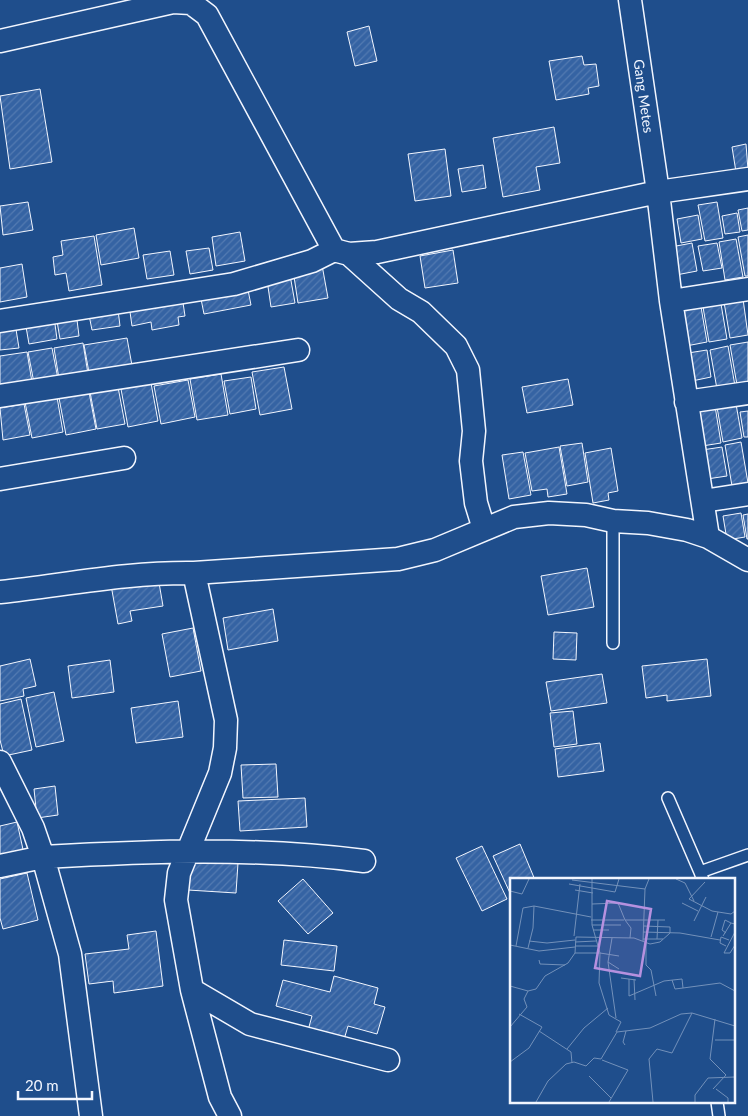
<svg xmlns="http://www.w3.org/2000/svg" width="748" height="1116" font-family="Lato,sans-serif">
  <defs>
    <pattern id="building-hatch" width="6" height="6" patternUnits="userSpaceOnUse" patternTransform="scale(1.25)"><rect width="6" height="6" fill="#3563a3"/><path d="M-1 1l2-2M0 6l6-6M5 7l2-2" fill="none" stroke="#537ab1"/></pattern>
  </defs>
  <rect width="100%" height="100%" fill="#1f4e8c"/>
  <path fill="url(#building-hatch)" stroke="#f2f6ff" d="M369 26 377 61 355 66 347 32Z
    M582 56 584 65 596 64 599 86 588 88 589 94 556 100 549 61Z
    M40 89 52 162 10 169 0 96Z
    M554 127 560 163 536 167 540 190 503 197 493 138Z
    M746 144 748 170 736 172 732 147Z
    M445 149 451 196 415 201 408 154Z
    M483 165 486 188 462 192 458 169Z
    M28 202 33 230 3 235 0 206Z
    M717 202 723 238 705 241 698 205Z
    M748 208V230L742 231 738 210Z
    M737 213 740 232 725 234 722 216Z
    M698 215 702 239 681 243 677 219Z
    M134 228 139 258 101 265 96 235Z
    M240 232 245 261 216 266 212 237Z
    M748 235V276H745L738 237Z
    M94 236 102 285 69 291 66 273 55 275 53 257 63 255 61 241Z
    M736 239 743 277 725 280 719 242Z
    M692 243 697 271 676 275 671 247Z
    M717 243 722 268 703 271 698 246Z
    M209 248 213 270 190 274 186 251Z
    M453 250 458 283 425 288 420 256Z
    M170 251 174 275 147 279 143 255Z
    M22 264 27 297 0 302V268Z
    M322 265 328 298 298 303 293 270Z
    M290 275 295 303 271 307 267 280Z
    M247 285 251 305 204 314 200 294Z
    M182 296 185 316 178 317 179 325 152 330 151 322 132 326 129 305Z
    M743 299 748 335 730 338 724 302Z
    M721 304 727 339 709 342 703 307Z
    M701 307 707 342 686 346 680 311Z
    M118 310 120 326 92 330 89 315Z
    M76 312 79 336 60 339 56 315Z
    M54 317 57 339 29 344 25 321Z
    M15 323 19 348 0 350V325Z
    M127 338 133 371 90 378 84 345Z
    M748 342V383L737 385 730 345Z
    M83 343 89 380 60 385 54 348Z
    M728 346 735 386 717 389 710 350Z
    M52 348 59 384 35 388 28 352Z
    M707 350 711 377 692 381 688 353Z
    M27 352 33 388 0 393V356Z
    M284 367 292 409 260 415 252 372Z
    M221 374 228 415 197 420 190 379Z
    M251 377 256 409 230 414 224 381Z
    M568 379 573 405 527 413 522 387Z
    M188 380 195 417 161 424 154 386Z
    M151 383 158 421 128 427 121 389Z
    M118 387 125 424 97 429 90 392Z
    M89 392 96 429 66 435 59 398Z
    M57 397 63 432 32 438 25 402Z
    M24 404 30 435 3 440 0 408Z
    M736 404 742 438 723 442 717 407Z
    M715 406 721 443 702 446 696 409Z
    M748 411V437H744L740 412Z
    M741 442 748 483 732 486 725 445Z
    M582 443 588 482 567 486 560 446Z
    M559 447 567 494 548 497 547 489 532 491 525 453Z
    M722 447 727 476 707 479 702 450Z
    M611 448 618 491 608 493 609 500 593 503 585 453Z
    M523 452 531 495 509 499 502 455Z
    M741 513 745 537 727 540 723 516Z
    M748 514V539H747L743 515Z
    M587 568 594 607 548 615 541 576Z
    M158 577 163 606 130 611 132 621 118 624 111 585Z
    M273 609 278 641 228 650 223 618Z
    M193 628 201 671 170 677 162 634Z
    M554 632 577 633 576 660 553 659Z
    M30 659 36 686 23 689 24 696 0 701V666Z
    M707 659 711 696 667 701V695L646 698 642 666Z
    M110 660 114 692 72 698 68 666Z
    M602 674 607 703 551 711 546 682Z
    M54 692 64 741 36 747 26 698Z
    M21 699 32 750 4 756 0 740V704Z
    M178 701 183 737 136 743 131 708Z
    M573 711 577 744 554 747 550 713Z
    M600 743 604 771 558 777 555 749Z
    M276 764 278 797 243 798 241 765Z
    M55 786 58 815 37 818 34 789Z
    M305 798 307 827 240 831 238 801Z
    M17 822 24 854 0 859V826Z
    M520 844 535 880H512L510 893 493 856Z
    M482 846 507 899 482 911 456 858Z
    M190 859 238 863 236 893 188 890Z
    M27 873 38 920 3 929 0 918V879Z
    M303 879 333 913 308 934 278 901Z
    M156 931 163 986 114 993 113 981 89 984 85 954 129 949 127 935Z
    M284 940 337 946 334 971 281 965Z
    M334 976 378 988 374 1004 385 1007 377 1034 348 1026 343 1043 307 1034 312 1016 276 1006 283 980 330 992Z"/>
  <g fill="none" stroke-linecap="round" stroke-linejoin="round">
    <defs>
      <path id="lane" d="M613 521V643
        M668 798 700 872
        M703 880 700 872 748 855
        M717 1102 719 1116"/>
      <path id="street" d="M630 0 658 192 671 301 708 537
        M0 41 173 2 191 3 207 15 334 250 349 254 377 252 658 192 748 179
        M349 254 399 299 421 312 456 346 468 370 474 431 471 461 476 503 484 529
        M671 301 748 289
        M0 321 234 284 312 261 334 250
        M0 396 298 350
        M686 402 748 393
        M0 479 124 458
        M703 501 748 494
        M194 573 226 720 225 748 220 773 179 873 176 900 192 990 250 1024 388 1060
        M0 592C65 585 128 572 194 573L398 559 435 550 514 517 549 513 586 515 613 521 648 523 687 530 708 537 748 560
        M0 762 33 828 43 857 0 866
        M192 990 220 1097 230 1116
        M91 1116 70 954 43 857C150 851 257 847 364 861"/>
    </defs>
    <use href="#lane" stroke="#f2f6ff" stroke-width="14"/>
    <use href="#street" stroke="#f2f6ff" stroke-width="25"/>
    <use href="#lane" stroke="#1f4e8c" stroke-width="11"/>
    <use href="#street" stroke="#1f4e8c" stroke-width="22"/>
  </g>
  <g text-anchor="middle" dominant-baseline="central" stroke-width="4" stroke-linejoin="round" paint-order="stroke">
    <g font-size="14" fill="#f2f6ff" stroke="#1f4e8c">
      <text transform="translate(644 96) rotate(82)">Gang Metes</text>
    </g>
  </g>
  <g transform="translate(510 878)">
    <rect width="225" height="225" fill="#1f4e8c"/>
    <path fill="none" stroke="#7391ba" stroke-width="1" d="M166 1 175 5 184 23M62 2 135 11M195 4 179 21 202 33 221 36 225 33M59 6 105 14 109 1M65 12 83 15M0 13 12 16 19 1M172 25 188 33M82 26 108 25 115 42H155M81 42H114M115 42 121 50 120 60M184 43 196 19M82 47H111M83 52H99M133 54 170 55 210 62M225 54 214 75H220L225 67M216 55 212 52 215 42 221 45M64 58 70 6M213 58 221 45 225 46M201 59 208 34M102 60 98 84 109 91M133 61H153M147 61 148 42M19 63 37 65 65 62M133 63 135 11 139 1M65 64 86 63M136 65V87L141 92 146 118M0 67 29 73 65 69M6 68 13 30 24 28 81 39M65 68H88M216 68 210 65 211 59 219 62M18 70 23 50 24 28M65 75H90L82 47V1M29 82 30 86 55 87M98 84 106 140M111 100 126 102M119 101V118L154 103 172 101 173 110 210 105 225 113M124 101 125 122M162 102 165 111 173 110M0 108 18 113 26 111 35 98 58 85 65 75 66 59 124 60 140 66 150 64 160 55V49L134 48M0 149 17 129 14 121 18 113M29 153 61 174 62 185M106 154 111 144 99 137 89 105 90 75 109 78M205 162H225M115 167 113 164 116 153M57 171 74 150 98 130M92 182 118 192 99 224M0 184 19 170 32 149 9 136M79 198 101 220M203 211 216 197 200 181 205 141M206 211 218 220V224M26 224 38 203 56 186 64 184 76 188 84 180 91 181 107 154 140 150 171 136 182 135 225 148M143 224 139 181 147 171 162 175 182 135M185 224V217L198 200 225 199"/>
    <path fill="#b691df" fill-opacity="0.15" stroke="#b691df" stroke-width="2.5" d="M97 23 141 31 130 98 85 90Z"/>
    <rect width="225" height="225" fill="none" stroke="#f2f6ff" stroke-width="2.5"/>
  </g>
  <path d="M18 1091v8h74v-8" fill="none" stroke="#f2f6ff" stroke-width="2.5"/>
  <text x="25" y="1091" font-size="15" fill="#f2f6ff" stroke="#1f4e8c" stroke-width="4" paint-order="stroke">20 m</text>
</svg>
